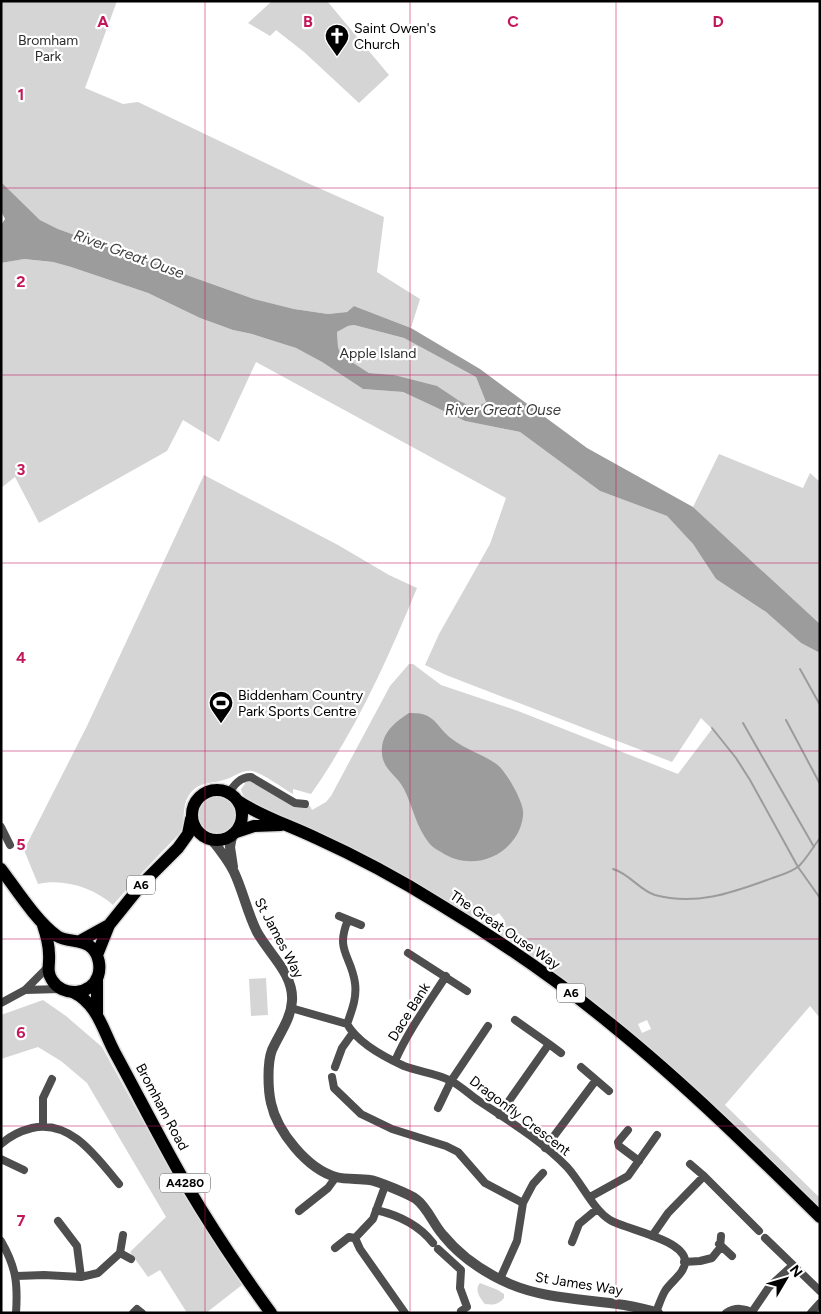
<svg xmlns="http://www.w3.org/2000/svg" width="821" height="1314" font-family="Figtree,sans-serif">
  <rect width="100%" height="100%" fill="#fff"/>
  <path fill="#d5d5d5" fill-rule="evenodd" d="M1 1H117L85 88 123 104 138 102 303 181 384 217 377 272 420 299 411 328 354 306 347 312 328 314 294 309 254 299 58 229 40 220 1 182Z
    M272 1H327L389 75 359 103 304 52 276 30 270 36 248 23Z
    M23 259 53 262 71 267 148 293 200 318 233 330 252 334 296 348 322 362 363 389 403 392 465 421 520 432 600 491 667 516 693 544 716 579 766 612 801 643 820 653V1018L810 1006 725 1105 820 1198V1210L529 956 267 813 268 809C257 805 243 801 241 789L245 784 243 781 249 779 305 807 310 806 312 810 326 802 331 796 390 686 409 664H413L441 685 518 711 678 774 712 729 701 718 672 762 446 675 425 665 439 634 490 544 506 498 256 362 219 442 183 420 167 451 39 523 15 477 1 488V263ZM499 913 505 921 498 925 495 924 491 918ZM647 1020 651 1029 642 1033 638 1024Z
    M354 325 404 338 476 377 486 402 474 408 458 400 394 375 369 373 341 355 338 347 337 332 348 326Z
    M719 454 803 488 810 473 820 482V624L693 507Z
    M204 475 338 545 389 575 417 588C388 659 356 730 311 794L293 789V794C280 787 266 775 252 771 243 769 235 776 227 779 213 784 198 781 189 795 181 807 186 821 180 833L135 880 113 905C94 888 64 878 38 884L24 850 87 726Z
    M197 815a20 20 0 1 1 40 0a20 20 0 1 1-40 0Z
    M266 978 268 1015 251 1016 249 979Z
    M43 1000 66 1016 102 1047 183 1194 242 1285 206 1313H187L160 1270 148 1277 130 1252 166 1217 87 1083 61 1061 38 1047 1 1059V1015Z
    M480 1283 498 1290 504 1294V1298C498 1305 493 1305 485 1304 480 1298 474 1290 480 1283Z"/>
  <path fill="#9c9c9c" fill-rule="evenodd" d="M1 182 40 220 58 229 254 299 294 309 328 314 347 312 354 306 411 328 480 369 587 448 693 507 820 624V653L801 643 766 612 716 579 693 544 667 516 600 491 520 432 465 421 403 392 363 389 322 362 296 348 252 334 233 330 200 318 148 293 71 267 53 262 24 259 1 263V225L5 219 1 211ZM354 325 404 338 476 377 486 402 474 408 458 400 437 386 394 375 369 373 341 355 338 347 337 332 348 326Z
    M409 713C436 712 435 726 452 739 465 749 481 754 495 763 505 769 522 799 523 811 524 817 520 831 516 836 500 862 466 869 441 852 437 850 432 847 429 843 416 827 413 807 404 789 395 772 380 769 382 747 384 730 397 721 409 713Z"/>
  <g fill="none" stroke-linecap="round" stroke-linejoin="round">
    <path stroke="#9c9c9c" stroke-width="2" d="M800 669 820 705
      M786 720 820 784
      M743 723 814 847
      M712 728 736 758 750 780 798 867 820 898
      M613 869C630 874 639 890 655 895 695 906 731 893 767 880 777 876 791 873 799 866 807 858 813 847 820 838"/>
    <defs>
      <path id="primary" d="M97 980V1014
        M73 992C98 1004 103 1031 115 1053 139 1097 162 1143 187 1186 213 1230 241 1272 271 1313"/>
      <path id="trunk" d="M192 815a25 25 0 1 1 50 0a25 25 0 1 1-50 0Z
        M238 801C262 817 289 825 316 838 358 857 399 879 439 904 499 940 557 980 612 1025 685 1084 753 1151 820 1217
        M236 832 254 826 281 825
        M1 869C16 889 37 922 57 936 68 943 82 938 92 948 99 955 101 967 98 976 91 996 62 997 52 980 46 971 50 964 49 954 49 944 46 934 43 925
        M80 941 109 925
        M97 955 109 925 142 884 178 848 188 834 191 819"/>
    </defs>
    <use href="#primary" stroke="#dbdbdb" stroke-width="15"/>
    <use href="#trunk" stroke="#dbdbdb" stroke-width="15"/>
    <path stroke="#4e4e4e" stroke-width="8" d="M229 793C234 785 240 777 251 777L295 803 305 804
      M1 827 10 845
      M339 916 361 925
      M408 953 467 991
      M25 990 60 989
      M1 1003 25 990 47 968
      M291 1008 347 1024C358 1043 384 1057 404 1066 419 1072 437 1073 451 1081 461 1086 470 1095 479 1101 509 1121 542 1141 567 1167 581 1182 594 1211 610 1220 627 1230 682 1239 685 1260 686 1273 671 1281 665 1291 661 1298 659 1305 656 1312
      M347 1024C352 1010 357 998 355 983 351 955 335 951 348 920
      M549 1044 561 1053
      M395 1061C408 1031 428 1004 446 976
      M335 1067 342 1048 352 1034
      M581 1067 609 1091
      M332 1077 334 1088 361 1114 392 1129 446 1146 458 1152 485 1183 523 1203 517 1241 500 1279
      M438 1108 451 1081 488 1026
      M499 1115 549 1044 515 1020
      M43 1125V1098L52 1079
      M628 1130 618 1142 619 1146 639 1161
      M1 1144C10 1136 20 1131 32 1128 71 1119 97 1158 119 1184
      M545 1148 596 1080
      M1 1159 24 1170
      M690 1164 704 1176
      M590 1197 628 1176 657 1135
      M523 1203 533 1184 543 1173
      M376 1210C398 1215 419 1225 433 1243
      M299 1211 328 1188 336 1177
      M58 1221 77 1246 81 1277
      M652 1236 668 1213 704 1176 759 1231
      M355 1238 360 1249 405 1313
      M355 1238 373 1219 385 1186
      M765 1238 820 1291
      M1 1241C16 1267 18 1283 16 1313
      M572 1242 579 1224 597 1209
      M719 1244 732 1256
      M335 1248 349 1237 355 1238
      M438 1249 461 1270 460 1288 467 1307 461 1311
      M120 1253 131 1259
      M684 1262 700 1261 712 1258 720 1248 721 1236
      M17 1276 44 1275 81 1277 98 1273 120 1253 123 1235
      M752 1312 769 1287 793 1265
      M133 1313 137 1309 142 1313
      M726 1313C735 1307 745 1308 753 1313
      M811 1313 820 1303"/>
    <path stroke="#4e4e4e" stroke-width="10" d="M232 836 230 847 233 867
      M212 840C220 850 228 860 234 872 243 891 247 912 257 932 269 954 294 974 292 1001 291 1019 279 1034 272 1050 267 1063 268 1090 271 1103 277 1131 307 1169 336 1177 347 1180 359 1178 370 1180 377 1181 409 1194 416 1199 428 1208 433 1224 443 1235 460 1256 485 1273 510 1284 557 1304 610 1297 658 1313"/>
    <use href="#primary" stroke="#000" stroke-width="12"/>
    <use href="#trunk" stroke="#000" stroke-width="12"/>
  </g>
  <path fill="none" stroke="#c2185b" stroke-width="1" stroke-opacity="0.55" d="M205 1V1313M410 1V1313M616 1V1313M1 188H820M1 375H820M1 563H820M1 751H820M1 939H820M1 1126H820"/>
  <defs>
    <symbol id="church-pin" viewBox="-11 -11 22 30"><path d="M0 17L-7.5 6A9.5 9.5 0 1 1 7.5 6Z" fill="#000" stroke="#fff"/><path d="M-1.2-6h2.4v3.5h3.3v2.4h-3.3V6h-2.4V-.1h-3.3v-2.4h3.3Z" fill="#fff"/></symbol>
    <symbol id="stadium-pin" viewBox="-11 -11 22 30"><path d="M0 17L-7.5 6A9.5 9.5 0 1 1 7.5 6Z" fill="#000" stroke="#fff"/><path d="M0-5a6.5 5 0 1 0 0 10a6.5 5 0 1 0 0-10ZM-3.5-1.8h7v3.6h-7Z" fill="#fff"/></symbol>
  </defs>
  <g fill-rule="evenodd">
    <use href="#church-pin" x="323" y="22" width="28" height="38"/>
    <use href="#stadium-pin" x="207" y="689" width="28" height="38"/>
  </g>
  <g text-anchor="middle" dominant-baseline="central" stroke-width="4.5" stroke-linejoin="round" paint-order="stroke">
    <g fill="#fff" stroke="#4c4c4c" stroke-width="1">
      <rect x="127" y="875.5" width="28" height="19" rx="4"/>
      <rect x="557" y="983.5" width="28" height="19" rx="4"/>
      <rect x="160" y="1173.5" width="50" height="19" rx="4"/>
    </g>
    <g font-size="12" font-weight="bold" fill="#000">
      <text x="141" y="885">A6</text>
      <text x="571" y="993">A6</text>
      <text x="185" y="1183">A4280</text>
    </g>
    <g font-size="14" fill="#000" stroke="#fff" text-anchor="start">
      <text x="354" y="28">Saint Owen's<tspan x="354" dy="16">Church</tspan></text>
      <text x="238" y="695">Biddenham Country<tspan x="238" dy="16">Park Sports Centre</tspan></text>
    </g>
    <g font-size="14" fill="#2c2c2c" stroke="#fff">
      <text x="48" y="40">Bromham<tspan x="48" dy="16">Park</tspan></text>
      <text x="378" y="353">Apple Island</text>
    </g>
    <g font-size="14" fill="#000" stroke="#fff">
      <text transform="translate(505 930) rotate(34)">The Great Ouse Way</text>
      <text transform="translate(279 938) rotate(62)">St James Way</text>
      <text transform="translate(409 1012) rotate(-58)">Dace Bank</text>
      <text transform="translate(162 1107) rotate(62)">Bromham Road</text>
      <text transform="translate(520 1116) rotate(37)">Dragonfly Crescent</text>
      <text transform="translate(579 1284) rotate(9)">St James Way</text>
    </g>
    <g font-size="15" font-style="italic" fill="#3d3d3d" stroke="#fff">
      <text transform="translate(129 254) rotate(20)">River Great Ouse</text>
      <text x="503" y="410">River Great Ouse</text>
    </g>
  </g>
  <g font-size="16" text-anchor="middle" font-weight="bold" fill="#c2185b" stroke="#fff" stroke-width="4.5" stroke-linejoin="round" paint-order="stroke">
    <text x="103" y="27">A</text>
    <text x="308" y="27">B</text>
    <text x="513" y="27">C</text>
    <text x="718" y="27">D</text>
    <text x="21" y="100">1</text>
    <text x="21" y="287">2</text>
    <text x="21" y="475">3</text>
    <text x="21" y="663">4</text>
    <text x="21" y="850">5</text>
    <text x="21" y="1038">6</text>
    <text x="21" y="1226">7</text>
  </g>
  <rect width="821" height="1314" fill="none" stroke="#000000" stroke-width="5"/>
  <g transform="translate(786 1279) rotate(52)" stroke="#ffffff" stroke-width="4" paint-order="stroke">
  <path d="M0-4L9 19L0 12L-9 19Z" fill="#000000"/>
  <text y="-8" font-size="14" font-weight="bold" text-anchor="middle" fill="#000000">N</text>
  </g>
</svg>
